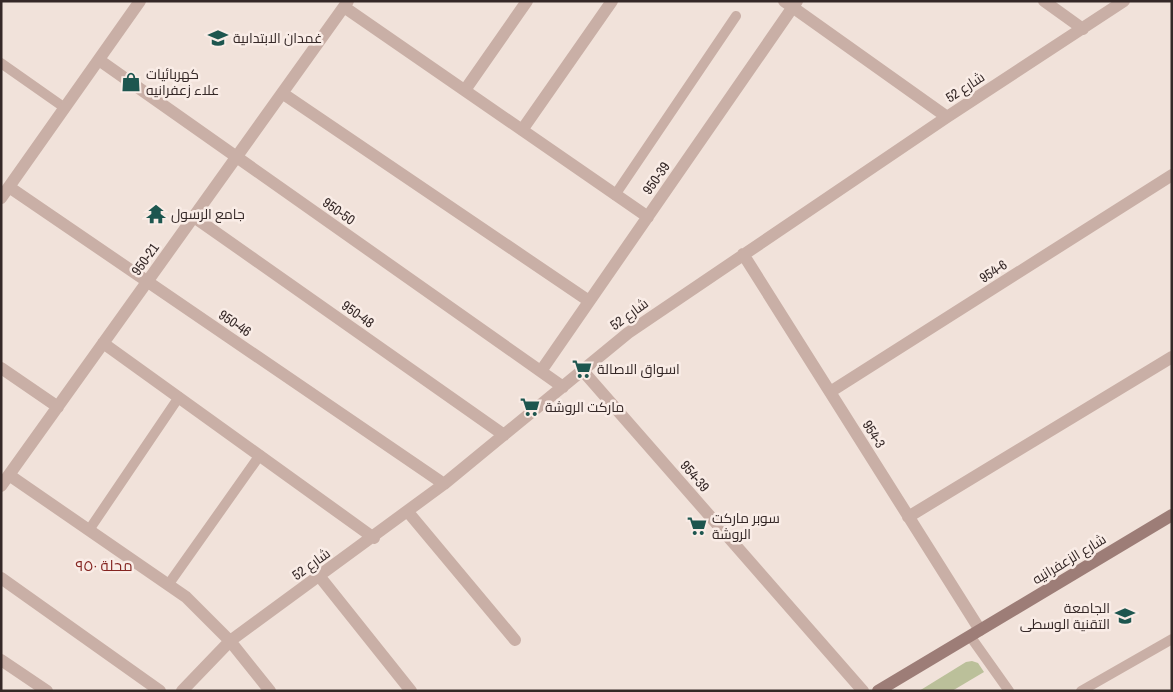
<svg xmlns="http://www.w3.org/2000/svg" width="1173" height="692" font-family="'Archivo Narrow',Cairo,sans-serif">
  <rect width="100%" height="100%" fill="#f1e2da"/>
  <path fill="#bbc09a" d="M972 661 978 663 984 672 952 691H919L966 662Z"/>
  <g fill="none" stroke-linecap="round" stroke-linejoin="round">
    <path stroke="#c9afa6" stroke-width="10" d="M1 63 65 108
      M615 195 736 16
      M89 530 179 397
      M168 585 260 455
      M970 636 1009 691
      M1081 691 1172 639"/>
    <path stroke="#c9afa6" stroke-width="12" d="M784 1 947 117
      M1044 1 1083 29
      M344 7 648 217
      M99 60 563 387
      M465 90 527 1
      M282 93 589 301
      M522 130 612 1
      M9 187 444 484
      M1 198 140 1
      M194 217 504 435
      M743 254 980 630
      M103 343 374 538
      M1 368 58 407
      M541 371 797 1
      M583 371 863 691
      M830 392 1172 175
      M9 475 186 597 230 641 270 691
      M1 486 348 1
      M408 512 515 640
      M908 517 1172 357
      M320 577 411 691
      M1 578 160 691
      M1 660 47 691
      M182 691 230 641 444 484 628 333 947 117 1124 1"/>
    <path stroke="#9d7d77" stroke-width="12" d="M878 691 1172 515"/>
  </g>
  <defs>
    <symbol id="school-bare" viewBox="-9 -9 18 18"><path d="M0-5L7-2L0 1L-7-2ZM-4 1L0 2.5L4 1V4Q0 6-4 4Z" fill="#1d564f" stroke="#f9ece6" stroke-width="2.5" paint-order="stroke"/></symbol>
    <symbol id="shop-bare" viewBox="-9 -9 18 18"><path d="M-5-2.5h2.3a2.7 3.5 0 0 1 5.4 0H5L5.5 6h-11ZM-1.5-2.5h3a1.5 2.3 0 0 0-3 0Z" fill="#1d564f" stroke="#f9ece6" stroke-width="2.5" paint-order="stroke"/></symbol>
    <symbol id="temple-bare" viewBox="-9 -9 18 18"><path d="M0-6L5-2H3V0L6.5 2.5H4V6H1.5V3h-3V6H-4V2.5H-6.5L-3 0V-2H-5Z" fill="#1d564f" stroke="#f9ece6" stroke-width="2.5" paint-order="stroke"/></symbol>
    <symbol id="supermarket-bare" viewBox="-9 -9 18 18"><path d="M-6-5.5h2.5l.6 2H6L4.5 2H-2.5L-4.4-4H-6ZM-1.5 3.2a1.3 1.3 0 1 0 .1 0ZM3 3.2a1.3 1.3 0 1 0 .1 0Z" fill="#1d564f" stroke="#f9ece6" stroke-width="2.5" paint-order="stroke"/></symbol>
    <symbol id="university-bare" viewBox="-9 -9 18 18"><path d="M0-5L7-2L0 1L-7-2ZM-4 1L0 2.5L4 1V4Q0 6-4 4Z" fill="#1d564f" stroke="#f9ece6" stroke-width="2.5" paint-order="stroke"/></symbol>
  </defs>
  <g fill-rule="evenodd">
    <use href="#school-bare" x="204" y="24" width="28" height="28"/>
    <use href="#shop-bare" x="117" y="68" width="28" height="28"/>
    <use href="#temple-bare" x="142" y="200" width="28" height="28"/>
    <use href="#supermarket-bare" x="568" y="355" width="28" height="28"/>
    <use href="#supermarket-bare" x="516" y="393" width="28" height="28"/>
    <use href="#supermarket-bare" x="683" y="512" width="28" height="28"/>
    <use href="#university-bare" x="1111" y="602" width="28" height="28"/>
  </g>
  <g text-anchor="middle" dominant-baseline="central" stroke-width="5" stroke-linejoin="round" paint-order="stroke">
    <g font-size="14" fill="#352827" stroke="#f9ece6" text-anchor="start">
      <text x="233" y="38">غمدان الابتداىية</text>
      <text x="146" y="74">كهربائيات<tspan x="146" dy="16">علاء زعفرانيه</tspan></text>
      <text x="171" y="214">جامع الرسول</text>
      <text x="597" y="369">اسواق الاصالة</text>
      <text x="545" y="407">ماركت الروشة</text>
      <text x="712" y="518">سوبر ماركت<tspan x="712" dy="16">الروشة</tspan></text>
      <text x="1110" y="608" text-anchor="end">الجامعة<tspan x="1110" dy="16">التقنية الوسطى</tspan></text>
    </g>
    <g font-size="14" fill="#352827" stroke="#f9ece6">
      <text transform="translate(965 87) rotate(-33)">شارع 52</text>
      <text transform="translate(656 178) rotate(-55)">950-39</text>
      <text transform="translate(339 211) rotate(35)">950-50</text>
      <text transform="translate(145 259) rotate(-54)">950-21</text>
      <text transform="translate(993 271) rotate(-33)">954-6</text>
      <text transform="translate(358 314) rotate(35)">950-48</text>
      <text transform="translate(629 314) rotate(-36)">شارع 52</text>
      <text transform="translate(235 323) rotate(34)">950-46</text>
      <text transform="translate(874 434) rotate(58)">954-3</text>
      <text transform="translate(695 476) rotate(49)">954-39</text>
      <text transform="translate(1069 559) rotate(-31)">شارع الزعفرانيه</text>
      <text transform="translate(311 564) rotate(-36)">شارع 52</text>
    </g>
    <g font-size="15" fill="#842420" stroke="#f9ece6">
      <text x="104" y="565">محلة ٩٥٠</text>
    </g>
  </g>
  <rect width="1173" height="692" fill="none" stroke="#352827" stroke-width="5"/>
</svg>
